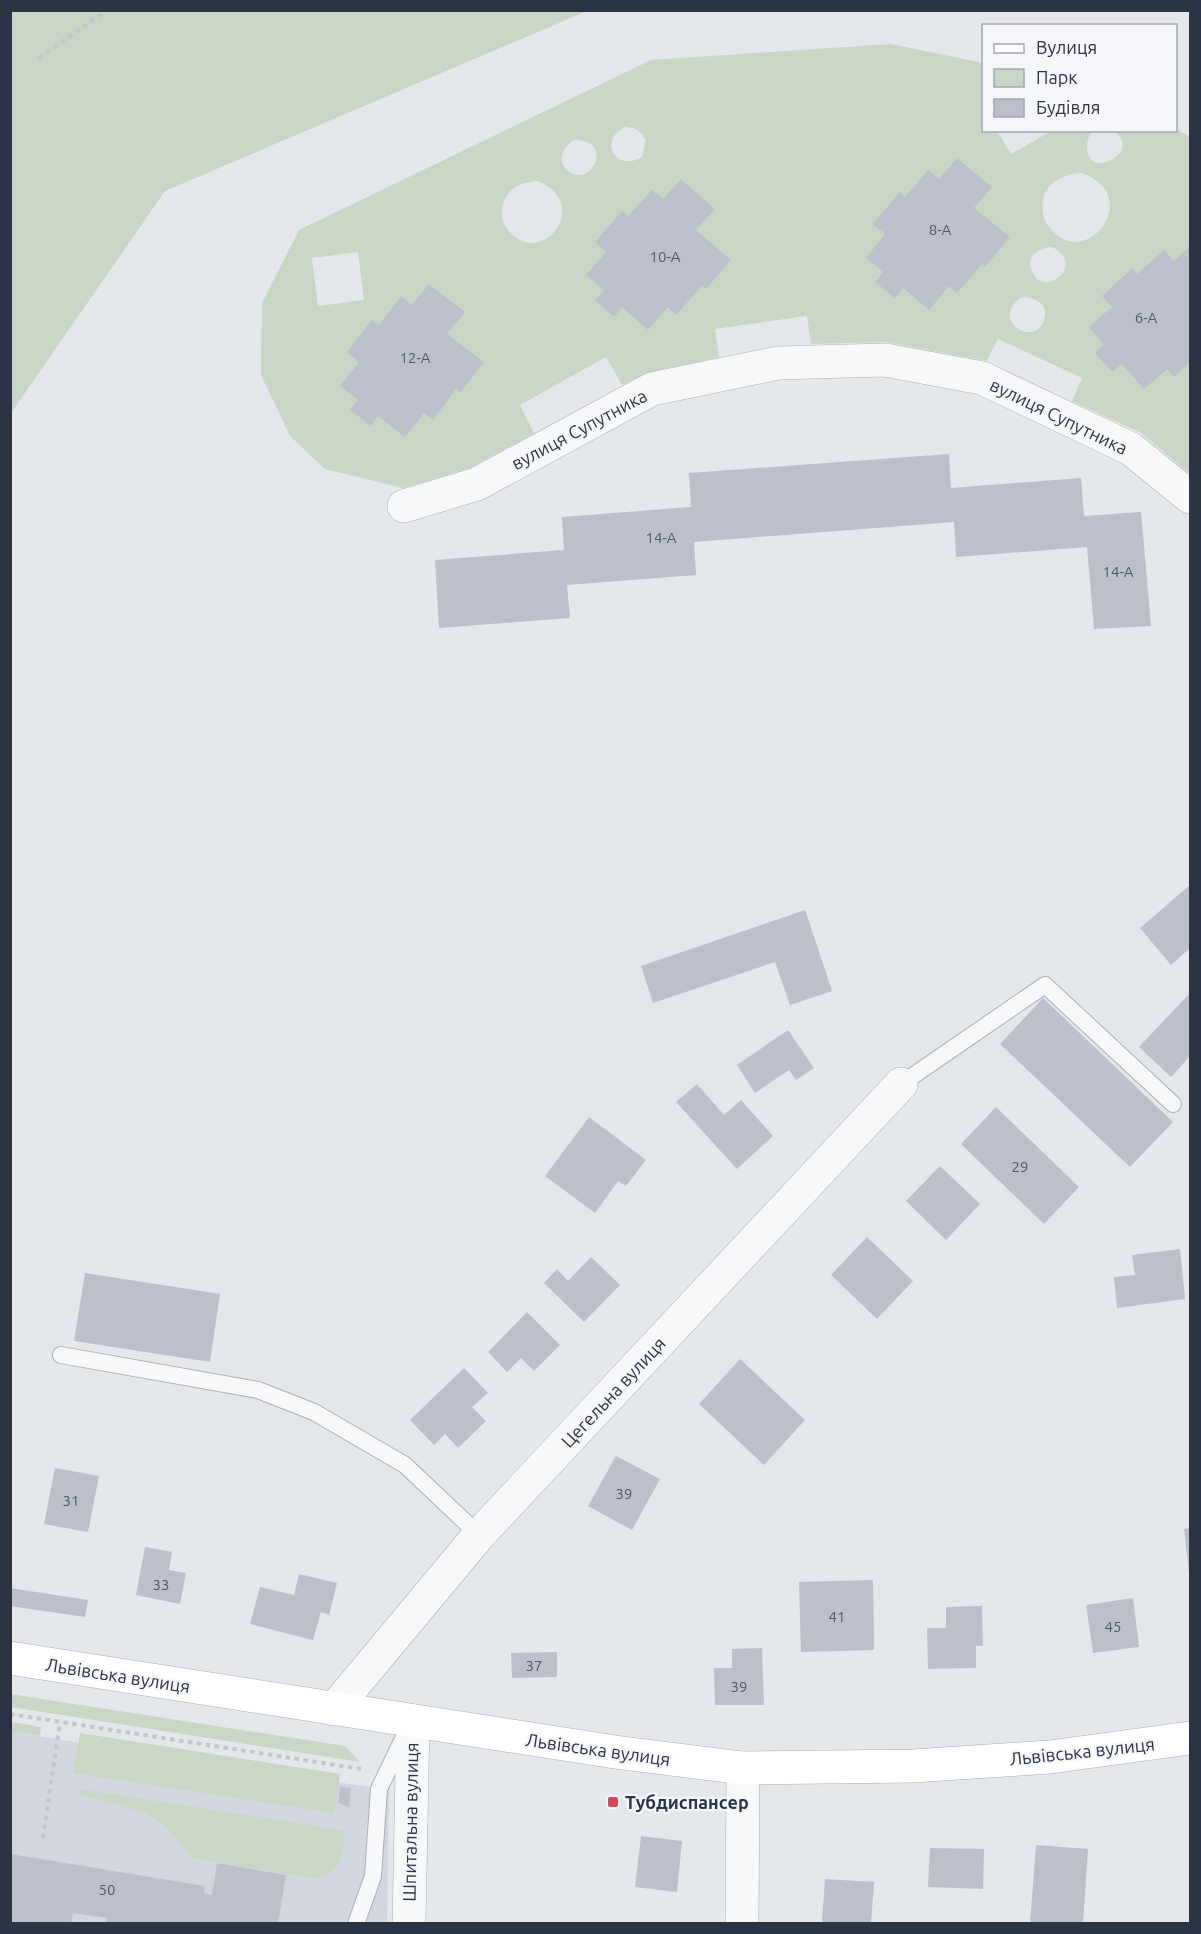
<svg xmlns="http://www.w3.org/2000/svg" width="1201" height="1934" font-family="Ubuntu,sans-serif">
  <rect width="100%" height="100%" fill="#e4e7ec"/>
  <path fill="#d2d6de" d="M10 1732 389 1790 387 1923H11Z"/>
  <path fill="#c9d6c5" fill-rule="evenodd" d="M11 10H587V11L165 191 11 413Z
    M891 44 983 63 984 130 997 131 1011 154 1051 131H1095C1089 134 1087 140 1087 147 1088 183 1145 150 1113 131L1176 129 1190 137V474L1141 433 1072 401 1082 378 998 339 987 361 886 342 811 344 807 316 715 329 719 357 646 373 622 385 606 357 520 405 534 433 470 468 403 488 325 469 290 436 261 375 262 303 299 230 651 60ZM624 127C635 127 640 130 646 140L642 157C616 172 598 143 624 127ZM574 140C615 139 592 190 568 171 555 161 564 146 574 140ZM1082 173C1143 195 1090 267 1055 233 1049 228 1044 221 1043 214 1038 188 1059 174 1082 173ZM537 181C592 202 545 265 513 235 507 230 502 223 502 215 501 193 517 182 537 181ZM1052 247C1088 265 1043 300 1032 271 1025 256 1039 248 1052 247ZM358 252 364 300 318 306 312 258ZM1022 297C1035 297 1050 305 1044 320 1034 349 988 319 1022 297Z
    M10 1694 345 1746 360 1762 11 1707Z
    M11 1722 41 1727 40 1736 11 1732Z
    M80 1733 340 1774 334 1813 73 1773Z
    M80 1789 343 1830C346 1855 342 1874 313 1878L192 1858 167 1828 144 1812 78 1795Z"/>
  <path fill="#bbc0ca" d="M957 158 992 187 974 208 1010 237 985 267 982 264 957 293 949 286 929 310 903 288 895 298 875 282 883 272 866 258 885 234 873 224 900 192 905 197 928 170 939 179Z
    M681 179 715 209 696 230 731 260 706 289 702 286 676 315 668 307 648 330 622 307 614 317 595 300 604 290 586 275 606 252 595 242 622 211 628 216 652 190 663 199Z
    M1190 246V362L1174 377 1167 369 1144 389 1122 364 1112 372 1095 353 1104 345 1089 327 1112 307 1102 296 1133 268 1137 274 1164 250 1174 261Z
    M429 284 465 312 447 334 484 362 460 393 456 389 433 420 424 413 405 437 378 416 371 426 350 410 358 400 340 386 359 362 347 352 372 320 379 325 401 296 412 305Z
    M949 454 951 488 1081 478 1084 516 1141 512 1151 626 1094 629 1087 547 956 557 954 522 694 542 696 575 567 585 570 618 439 628 435 560 564 550 562 517 691 507 689 473Z
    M1190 885V948L1171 965 1140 928Z
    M805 910 832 991 790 1005 775 962 653 1003 641 966Z
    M1190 993V1056L1171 1077 1139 1047Z
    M1043 998 1173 1122 1130 1167 1000 1044Z
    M788 1030 814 1068 796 1080 789 1070 755 1093 737 1065Z
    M697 1084 724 1115 741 1100 773 1136 737 1169 676 1102Z
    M996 1107 1079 1187 1044 1224 961 1144Z
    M589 1117 646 1160 626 1186 618 1181 595 1213 545 1176Z
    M940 1166 980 1204 946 1240 906 1201Z
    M867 1237 913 1281 877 1319 831 1275Z
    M1180 1249 1185 1299 1117 1308 1114 1277 1135 1275 1132 1255Z
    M591 1257 620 1285 584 1322 544 1283 557 1269 568 1281Z
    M85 1273 220 1294 210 1362 74 1341Z
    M527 1312 560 1345 534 1371 521 1358 507 1372 488 1352Z
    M740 1359 805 1420 764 1465 699 1404Z
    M464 1368 488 1393 472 1407 486 1421 458 1448 445 1434 434 1445 410 1420Z
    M616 1456 660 1479 632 1530 588 1506Z
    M55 1468 99 1476 88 1532 44 1524Z
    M1190 1528V1573H1189L1184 1529Z
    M145 1547 172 1552 169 1570 186 1573 180 1604 136 1595Z
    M299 1574 337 1583 329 1615 321 1612 313 1640 250 1624 260 1587 294 1595Z
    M873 1580 874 1650 801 1652 799 1582Z
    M10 1588 88 1600 85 1617 10 1606Z
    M1133 1598 1139 1647 1093 1653 1086 1605Z
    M982 1606 983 1646H976V1668L928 1669 927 1628H946V1607Z
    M762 1648 764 1705H715L714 1668H732V1649Z
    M557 1652V1677L512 1678 511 1653Z
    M340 1787 351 1788 349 1807 338 1803Z
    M641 1836 682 1841 677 1892 635 1887Z
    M1036 1845 1088 1849 1083 1924H1030Z
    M930 1848 984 1849 983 1889 928 1887Z
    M10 1854 205 1886 204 1893 212 1895 217 1863 286 1875 278 1924H106L107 1918 73 1913 71 1924H10Z
    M825 1879 874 1882 871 1924 822 1922Z"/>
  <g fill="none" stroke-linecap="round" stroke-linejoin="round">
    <defs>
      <path id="lane" d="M901 1084 1045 985 1173 1104
        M61 1355 258 1390 314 1412 405 1465 479 1535
        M356 1924 373 1876 379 1789 405 1735"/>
      <path id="street" d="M404 506 477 484 652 389 778 363 885 360 982 378 1131 449 1190 497
        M334 1709 479 1535 901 1084
        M409 1924 413 1721
        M742 1924 743 1768"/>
      <path id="primary" d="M10 1658 615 1752 743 1768 913 1766 1050 1757 1190 1738"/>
    </defs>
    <use href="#lane" stroke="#a9aeb7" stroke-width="18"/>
    <use href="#street" stroke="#a9aeb7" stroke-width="34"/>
    <use href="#primary" stroke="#a3abb8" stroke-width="34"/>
    <path stroke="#c2c5cb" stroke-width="4" stroke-dasharray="4.5 4.5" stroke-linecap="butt" d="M39 58 107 10
      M10 1714 361 1769
      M43 1838 60 1722"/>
    <use href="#lane" stroke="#f7f8fa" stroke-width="16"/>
    <use href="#street" stroke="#f7f8fa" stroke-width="33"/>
    <use href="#primary" stroke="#fff" stroke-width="33"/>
  </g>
  <rect fill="#d1495b" stroke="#f4f6f9" stroke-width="2" x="607" y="1796" width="12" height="12" rx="3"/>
  <g text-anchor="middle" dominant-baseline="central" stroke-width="4.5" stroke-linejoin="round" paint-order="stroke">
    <g font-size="15" fill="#4f5766">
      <text x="940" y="229">8-А</text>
      <text x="665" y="256">10-А</text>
      <text x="1146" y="317">6-А</text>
      <text x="415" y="357">12-А</text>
      <text x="661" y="537">14-А</text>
      <text x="1118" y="571">14-А</text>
      <text x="1020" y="1166">29</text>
      <text x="624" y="1493">39</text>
      <text x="71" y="1500">31</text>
      <text x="161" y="1584">33</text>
      <text x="837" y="1616">41</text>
      <text x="1113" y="1626">45</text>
      <text x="534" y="1665">37</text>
      <text x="739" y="1686">39</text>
      <text x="107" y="1889">50</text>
    </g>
    <g font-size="18" fill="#2b3445" stroke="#f4f6f9">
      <text transform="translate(1059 416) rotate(26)">вулиця Супутника</text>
      <text transform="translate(579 429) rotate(-28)">вулиця Супутника</text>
      <text transform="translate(613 1392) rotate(-47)">Цегельна вулиця</text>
      <text transform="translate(118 1675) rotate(9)">Львівська вулиця</text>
      <text transform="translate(598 1749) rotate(8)">Львівська вулиця</text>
      <text transform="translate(1082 1751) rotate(-6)">Львівська вулиця</text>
      <text transform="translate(410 1822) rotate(-89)">Шпитальна вулиця</text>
    </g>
    <g font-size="18" font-weight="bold" fill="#2b3445" stroke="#f4f6f9" text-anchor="start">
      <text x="625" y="1802">Тубдиспансер</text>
    </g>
  </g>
  <rect width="1201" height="1934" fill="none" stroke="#2b3445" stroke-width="24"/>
  <rect x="982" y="24" width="195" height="108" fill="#f4f6f9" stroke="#a4a8b1" stroke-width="1.5"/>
  <rect x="994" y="44" width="30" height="9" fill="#ffffff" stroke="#a4a8b1" stroke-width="1.5"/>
  <text x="1036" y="54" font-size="18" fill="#2b3445">Вулиця</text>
  <rect x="994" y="69" width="30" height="18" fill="#c9d6c5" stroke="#a4a8b1" stroke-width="1.5"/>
  <text x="1036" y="84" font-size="18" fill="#2b3445">Парк</text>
  <rect x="994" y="99" width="30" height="18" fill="#bbc0ca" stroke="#a4a8b1" stroke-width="1.5"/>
  <text x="1036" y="114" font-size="18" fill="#2b3445">Будівля</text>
</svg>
